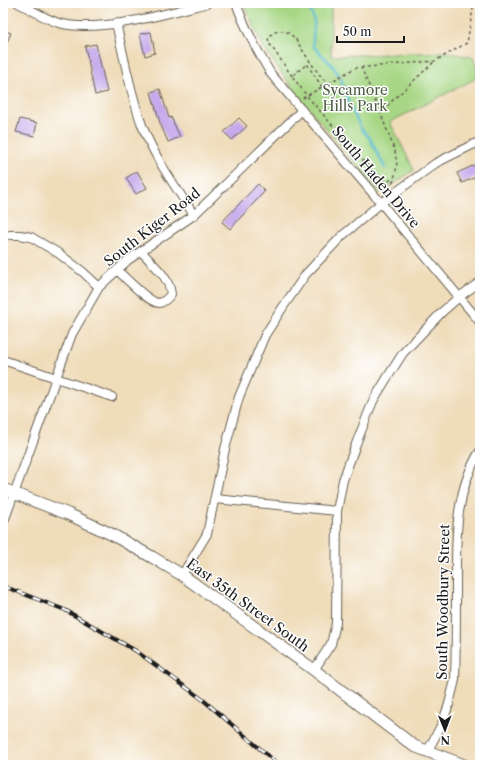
<svg xmlns="http://www.w3.org/2000/svg" width="483" height="768" font-family="'Libre Caslon Text',serif">
  <rect width="100%" height="100%" fill="#fff"/>
  <filter id="ink" filterUnits="userSpaceOnUse"><feTurbulence type="fractalNoise" baseFrequency=".025" numOctaves="2"/><feDisplacementMap in="SourceGraphic" scale="8" xChannelSelector="R" yChannelSelector="G"/><feConvolveMatrix kernelMatrix="1 2 1 2 8 2 1 2 1" color-interpolation-filters="sRGB"/></filter>
  <filter id="wash" filterUnits="userSpaceOnUse"><feTurbulence type="fractalNoise" baseFrequency=".012" numOctaves="4" result="noise"/><feDisplacementMap in="SourceGraphic" scale="16" xChannelSelector="R" yChannelSelector="G"/><feGaussianBlur stdDeviation="0.9" result="paint"/><feColorMatrix in="noise" values="0 0 0 0 0 0 0 0 0 0 0 0 0 0 0 0 0 1.4 0 .05"/><feComposite in="paint" operator="in"/></filter>
  <g filter="url(#wash)">
    <rect width="100%" height="100%" fill="#efdcb9"/>
    <path fill="#a7d785" stroke="#627a50" d="M243 3H331V56L444 52 473 57 479 77 390 122 414 170 380 193 296 93 264 48Z"/>
    <g fill="none" stroke-linecap="round" stroke-linejoin="round">
      <path stroke="#4db7cb" stroke-width="2.5" d="M305 3C320 23 312 26 313 46L331 64 339 75
        M341 79 348 101 354 114 362 130 369 137 385 168"/>
    </g>
    <g id="blocks">
      <path fill="#c5a9ec" d="M3 30 11 33 3 52Z
        M151 32 155 53 145 56 140 34Z
        M96 44 107 92 95 95 85 46Z
        M160 89 169 118 171 117 180 137 168 142 160 123 151 92Z
        M239 118 247 126 232 140 224 132Z
        M20 119 37 123 34 136 16 132Z
        M477 164 480 170V175L462 183 457 173Z
        M137 171 147 188 136 194 126 178Z
        M258 184 265 191 230 229 222 222Z"/>
    </g>
  </g>
  <g filter="url(#ink)">
    <use href="#blocks" fill-opacity="0" stroke="#665f53" stroke-width="1"/>
    <g fill="none" stroke-linecap="round" stroke-linejoin="round">
      <defs>
        <path id="minor" d="M18 3C31 9 45 19 59 23 99 34 168 13 208 3
          M236 3C245 28 257 51 271 74L381 203 480 322
          M116 23C124 57 130 92 142 125 154 157 175 186 194 215
          M10 235H20L31 237 58 253 83 272 99 287
          M117 270C125 277 149 303 159 303 164 302 168 298 171 294 169 276 152 264 141 251
          M3 360 112 397
          M215 499 337 511
          M3 524 72 334 99 287 128 260 194 215 302 110
          M182 575 207 534 225 449 239 397 265 335 283 307 306 274 342 236 381 203 436 163 472 145 480 142
          M314 670 331 644 336 623 337 511 343 480 356 444 373 401 387 378 403 353 442 312 459 297 480 282
          M427 752 442 724 449 704 455 680C456 650 456 619 456 588 456 541 454 493 480 451"/>
        <path id="secondary" d="M3 489 68 514 111 534 152 557 182 575 314 670 414 746 464 765"/>
      </defs>
      <use href="#minor" stroke="#665f53" stroke-width="10"/>
      <use href="#secondary" stroke="#665f53" stroke-width="13"/>
      <path stroke="#665f53" stroke-width="1.5" stroke-dasharray="3 3" stroke-linecap="butt" d="M361 67 380 112
        M292 76 269 43 268 38C273 31 283 28 290 34 296 38 299 45 303 51 311 63 318 74 328 84
        M322 87 307 64 292 76 307 96 380 180 387 182 394 178
        M303 98 355 68 435 61 467 43 474 3
        M393 183 397 166 395 151 380 112 435 61"/>
      <use href="#minor" stroke="#fff" stroke-width="8"/>
      <use href="#secondary" stroke="#fff" stroke-width="11"/>
      <defs>
        <path id="rail" d="M3 586 65 610 136 651 202 699 279 765"/>
      </defs>
      <use href="#rail" stroke="#1c1c1c" stroke-width="4"/>
      <use href="#rail" stroke="#fff" stroke-width="2.5" stroke-dasharray="8" stroke-linecap="butt"/>
    </g>
  </g>
  <g text-anchor="middle" dominant-baseline="central" stroke-width="3" stroke-linejoin="round" paint-order="stroke">
    <g font-size="14" fill="#4d5d41" stroke="#fff">
      <text x="355" y="90">Sycamore<tspan x="355" dy="16">Hills Park</tspan></text>
    </g>
    <g font-size="14" fill="#1c1c1c" stroke="#fff">
      <text transform="translate(376 177) rotate(50)">South Haden Drive</text>
      <text transform="translate(152 227) rotate(-38)">South Kiger Road</text>
      <text transform="translate(443 602) rotate(-89)">South Woodbury Street</text>
      <text transform="translate(248 605) rotate(36)">East 35th Street South</text>
    </g>
  </g>
  <rect width="483" height="768" fill="none" stroke="#fff" stroke-width="16"/>
  <g transform="translate(445 730) rotate(179)" stroke="#ffffff" stroke-width="3" paint-order="stroke">
  <path d="M0-3L7 15L0 10L-7 15Z" fill="#1c1c1c"/>
  <text y="-6" font-size="11" font-weight="bold" text-anchor="middle" fill="#1c1c1c">N</text>
  </g>
  <path d="M337 36v6h67v-6" fill="none" stroke="#1c1c1c" stroke-width="2"/>
  <text x="343" y="36" font-size="12" fill="#1c1c1c" stroke="#ffffff" stroke-width="3" paint-order="stroke">50 m</text>
</svg>
